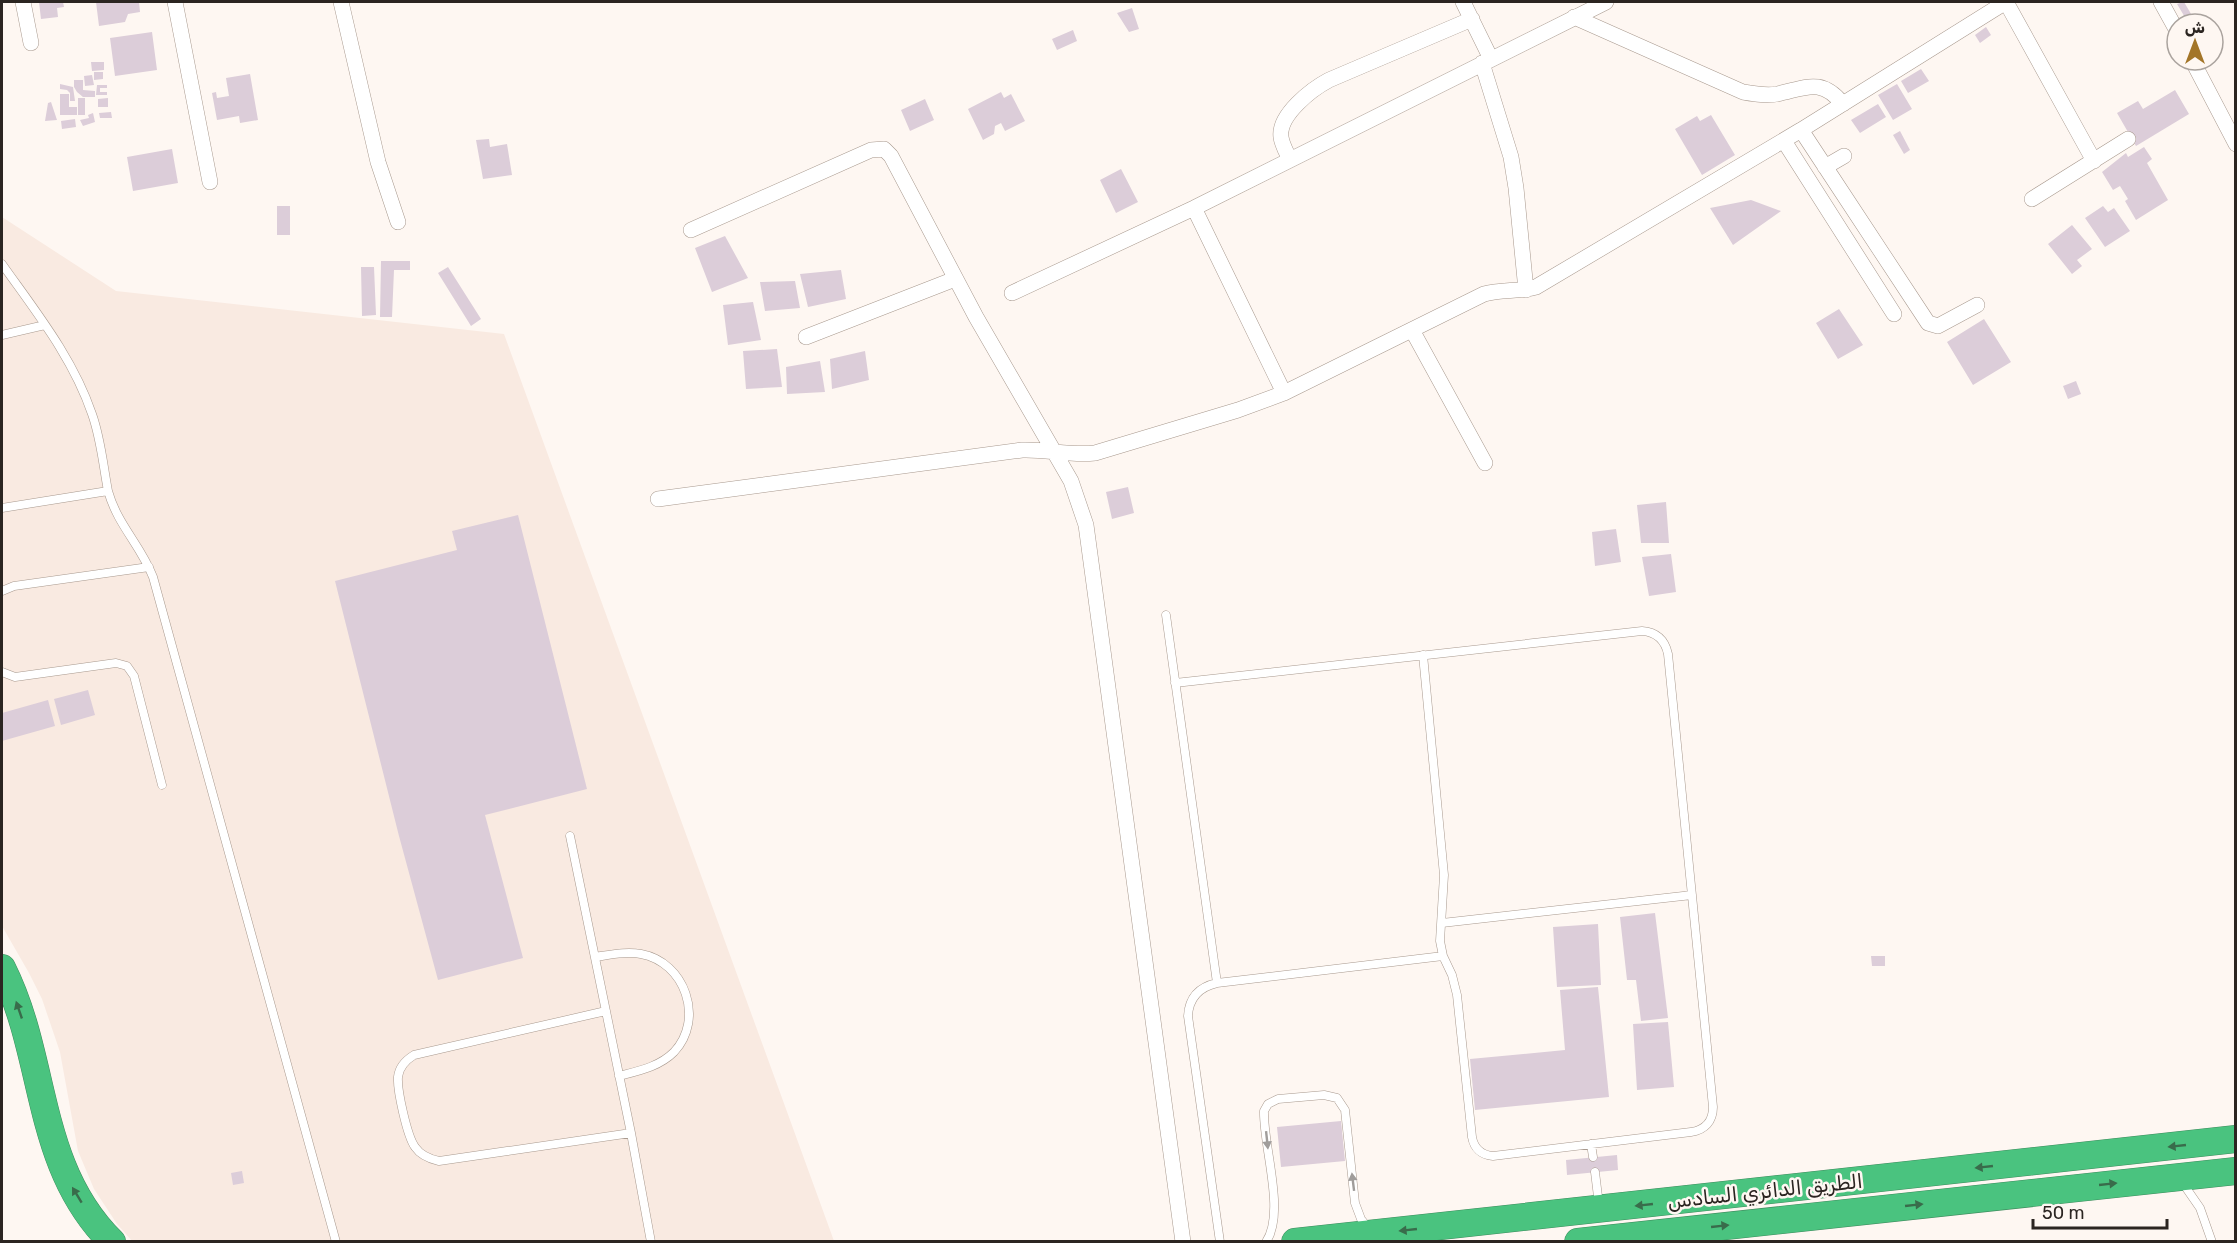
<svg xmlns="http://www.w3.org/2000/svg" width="2237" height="1243" font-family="Rubik,Vazirmatn,sans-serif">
  <rect width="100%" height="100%" fill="#fef7f2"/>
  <path fill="#f9eae1" d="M2 217 116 291 504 334 834 1241 133 1242 117 1224 94 1189 78 1151 60 1052 42 999 29 973 2 926Z"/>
  <path fill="#dccdd9" d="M39 2H63L64 7 57 8 58 17 41 19Z
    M96 2H139L140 12 128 14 125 22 99 26Z
    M2183 2H2184L2197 24H2189L2177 4Z
    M1132 8 1139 29 1129 32 1117 13Z
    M1986 27 1991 35 1980 43 1975 35Z
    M1073 30 1077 41 1057 50 1052 39Z
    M152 32 157 70 115 76 110 38Z
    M91 62H104V70L92 71Z
    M1921 69 1929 81 1908 93 1901 81Z
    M94 72H103V79L94 80Z
    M250 74 258 120 240 123 239 116 217 120 212 93 216 92 217 98 229 96 226 78Z
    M92 75 94 85 85 86 84 76Z
    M74 80H83V90L95 91V97H83L77 92 74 87Z
    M60 84 73 87 75 101H70V93L67 90 60 89Z
    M1897 84 1912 109 1893 120 1878 95Z
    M97 85H107V88H100V92H107V95H96Z
    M2175 90 2189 114 2136 146 2117 113 2138 101 2143 109Z
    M1001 92 1004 98 1011 94 1025 121 1005 131 1001 123 995 126 994 134 983 140 968 109Z
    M60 94H69V107H77V115H60Z
    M78 98H85V115H78Z
    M108 98V107H98V99Z
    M925 99 934 120 910 131 901 110Z
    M51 102 57 120 45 121 48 103Z
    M1878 104 1886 117 1860 133 1851 120Z
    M111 112 112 118H100L99 113Z
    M93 113 95 122 83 126 80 120 89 118 88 115Z
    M1711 115 1735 155 1702 175 1675 129 1697 116 1700 121Z
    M75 119 76 127 62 129 61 121Z
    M1900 131 1910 150 1904 154 1893 135Z
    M489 139 490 147 507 144 512 175 483 179 476 140Z
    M2144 147 2152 159 2147 163 2168 200 2136 220 2125 201 2128 199 2120 186 2113 190 2102 172 2126 153 2128 157Z
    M172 149 178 183 133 191 127 157Z
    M1121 169 1138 202 1116 213 1100 180Z
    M1751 200 1781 211 1733 245 1710 208Z
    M277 206H290V235H277Z
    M2103 206 2108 212 2114 208 2130 231 2105 247 2085 218Z
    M2072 225 2092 249 2077 260 2082 266 2072 274 2048 244Z
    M725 236 748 278 712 292 695 248Z
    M381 261H410V270H394L392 317H380Z
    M361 267H374L376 315 362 316Z
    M448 267 481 319 471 326 438 273Z
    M841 270 846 299 808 307 800 274Z
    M795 281 800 308 765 311 760 282Z
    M753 302 761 340 728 345 723 305Z
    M1839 309 1863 345 1838 359 1816 323Z
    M1984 319 2011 362 1973 385 1947 342Z
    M777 349 782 387 746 389 743 351Z
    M865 351 869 380 832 389 830 359Z
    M820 361 825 392 787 394 786 367Z
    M2076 381 2081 394 2068 399 2063 386Z
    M1128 487 1134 513 1112 519 1106 492Z
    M1666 502 1669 543H1641L1637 505Z
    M518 515 587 789 485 815 523 958 438 980 399 836 335 581 457 550 452 531Z
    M1616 529 1621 562 1595 566 1592 532Z
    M1671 554 1676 592 1649 596 1642 557Z
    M88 690 95 715 61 725 54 699Z
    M48 700 55 726 2 741V713Z
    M1655 913 1668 1018 1641 1021 1636 980H1627L1620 917Z
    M1598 924 1601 985 1557 987 1553 927Z
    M1871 956H1885V966H1872Z
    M1598 987 1609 1097 1475 1110 1470 1059 1565 1050 1560 990Z
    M1668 1022 1674 1087 1637 1090 1633 1024Z
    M1341 1121 1345 1161 1281 1167 1277 1127Z
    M1617 1155 1618 1170 1567 1175 1566 1160Z
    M242 1171 244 1183 233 1185 231 1173Z"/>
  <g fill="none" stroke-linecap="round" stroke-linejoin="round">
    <defs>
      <path id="lane" d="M2 264C36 312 73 358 92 414 101 439 103 465 108 491L2 508
        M2 335 45 325
        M108 491C118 526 140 544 153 577L336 1242
        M2 591 14 586 149 567
        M1166 615 1217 983
        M2 672 15 677 116 663 127 666 134 676 162 785
        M1175 683 1642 631C1656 632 1665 640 1668 654L1713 1107C1713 1121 1705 1130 1691 1132L1493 1156C1481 1155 1474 1148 1472 1137L1457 995 1452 975 1443 956 1440 941 1444 875 1423 655
        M570 836 631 1133 651 1242
        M1442 923 1692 895
        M595 957C610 955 626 951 641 954 685 962 705 1019 674 1052 659 1067 638 1071 619 1076
        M606 1011 414 1055C406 1060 399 1067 398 1077 397 1090 407 1136 415 1147 421 1156 430 1159 439 1161L631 1133
        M1591 1144 1593 1157
        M1595 1172 1599 1205
        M2182 1182 2200 1208 2212 1242
        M1220 1242 1188 1016C1189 998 1199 987 1217 983L1443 956
        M1266 1242C1286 1212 1263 1147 1264 1111L1268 1104 1278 1099 1324 1095 1337 1098 1345 1110 1355 1203 1361 1219 1369 1229"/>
      <path id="street" d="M23 2 31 43
        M175 2 210 182
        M341 2 378 162 398 222
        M1463 2 1491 59
        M2006 2 2094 161
        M2161 2 2177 31
        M1574 17 1743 92C1755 94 1766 96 1777 94 1806 88 1821 77 1843 104
        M2192 60 2236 144
        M1482 63 1511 157 1516 188 1526 290
        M1801 130 1928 323 1938 326 1977 305
        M1784 141 1894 314
        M1290 160C1287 153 1282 145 1281 137 1278 115 1312 89 1329 80L1472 19
        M1825 167 1844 156
        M2032 199 2128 139
        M1194 208 1284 393
        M691 230 871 150 884 149 891 156 976 317 1071 481 1086 525 1183 1242
        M1012 293 1194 208 1606 2
        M1412 330 1485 463
        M806 337 955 279
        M658 499 1022 450C1047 449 1070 456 1095 453L1238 410 1284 393 1484 294C1502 289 1519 292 1536 287L1801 130 2006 2"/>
      <path id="highway" d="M2 968C48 1059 34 1165 112 1242
        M1295 1242 2236 1139
        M1578 1242 2236 1171"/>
    </defs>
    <use href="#lane" stroke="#a8998e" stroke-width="9"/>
    <use href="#street" stroke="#a8998e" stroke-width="16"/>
    <use href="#highway" stroke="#3f8c5e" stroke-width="28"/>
    <use href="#lane" stroke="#fff" stroke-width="8"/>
    <use href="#street" stroke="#fff" stroke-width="15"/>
    <use href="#highway" stroke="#4ac37f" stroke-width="27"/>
  </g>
  <defs><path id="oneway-solid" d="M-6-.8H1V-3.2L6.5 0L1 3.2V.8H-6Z" transform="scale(1.5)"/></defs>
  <g fill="#396c4b">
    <use href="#oneway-solid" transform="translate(19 1010) rotate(-109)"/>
    <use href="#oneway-solid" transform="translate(2177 1146) rotate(174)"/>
    <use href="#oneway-solid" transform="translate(1984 1167) rotate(174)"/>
    <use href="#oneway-solid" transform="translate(2108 1184) rotate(-6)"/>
    <use href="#oneway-solid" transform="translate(77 1195) rotate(-121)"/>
    <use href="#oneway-solid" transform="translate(1644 1205) rotate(174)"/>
    <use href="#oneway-solid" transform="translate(1914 1205) rotate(-6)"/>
    <use href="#oneway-solid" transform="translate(1720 1226) rotate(-6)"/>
    <use href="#oneway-solid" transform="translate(1408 1230) rotate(174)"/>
  </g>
  <g fill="#a09d9b">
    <use href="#oneway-solid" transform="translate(1267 1140) rotate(84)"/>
    <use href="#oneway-solid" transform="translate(1353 1182) rotate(-97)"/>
  </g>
  <g text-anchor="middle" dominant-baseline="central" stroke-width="5" stroke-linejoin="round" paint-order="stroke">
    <g font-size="20" fill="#2b2521" stroke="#fef7f2">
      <text transform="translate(1765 1191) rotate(-6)">الطريق الدائري السادس</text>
    </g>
  </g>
  <rect width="2237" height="1243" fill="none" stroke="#2b2521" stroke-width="6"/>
  <g transform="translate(2195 42)"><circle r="28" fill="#fef7f2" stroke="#aaa39e" stroke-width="1.5"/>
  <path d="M0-4.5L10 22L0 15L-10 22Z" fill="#a37528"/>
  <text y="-9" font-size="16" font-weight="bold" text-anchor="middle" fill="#2b2521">ش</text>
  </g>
  <path d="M2033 1219v9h134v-9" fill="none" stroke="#2b2521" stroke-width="3"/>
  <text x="2042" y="1219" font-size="18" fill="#2b2521" stroke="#fef7f2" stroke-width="4.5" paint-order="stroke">50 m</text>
</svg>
